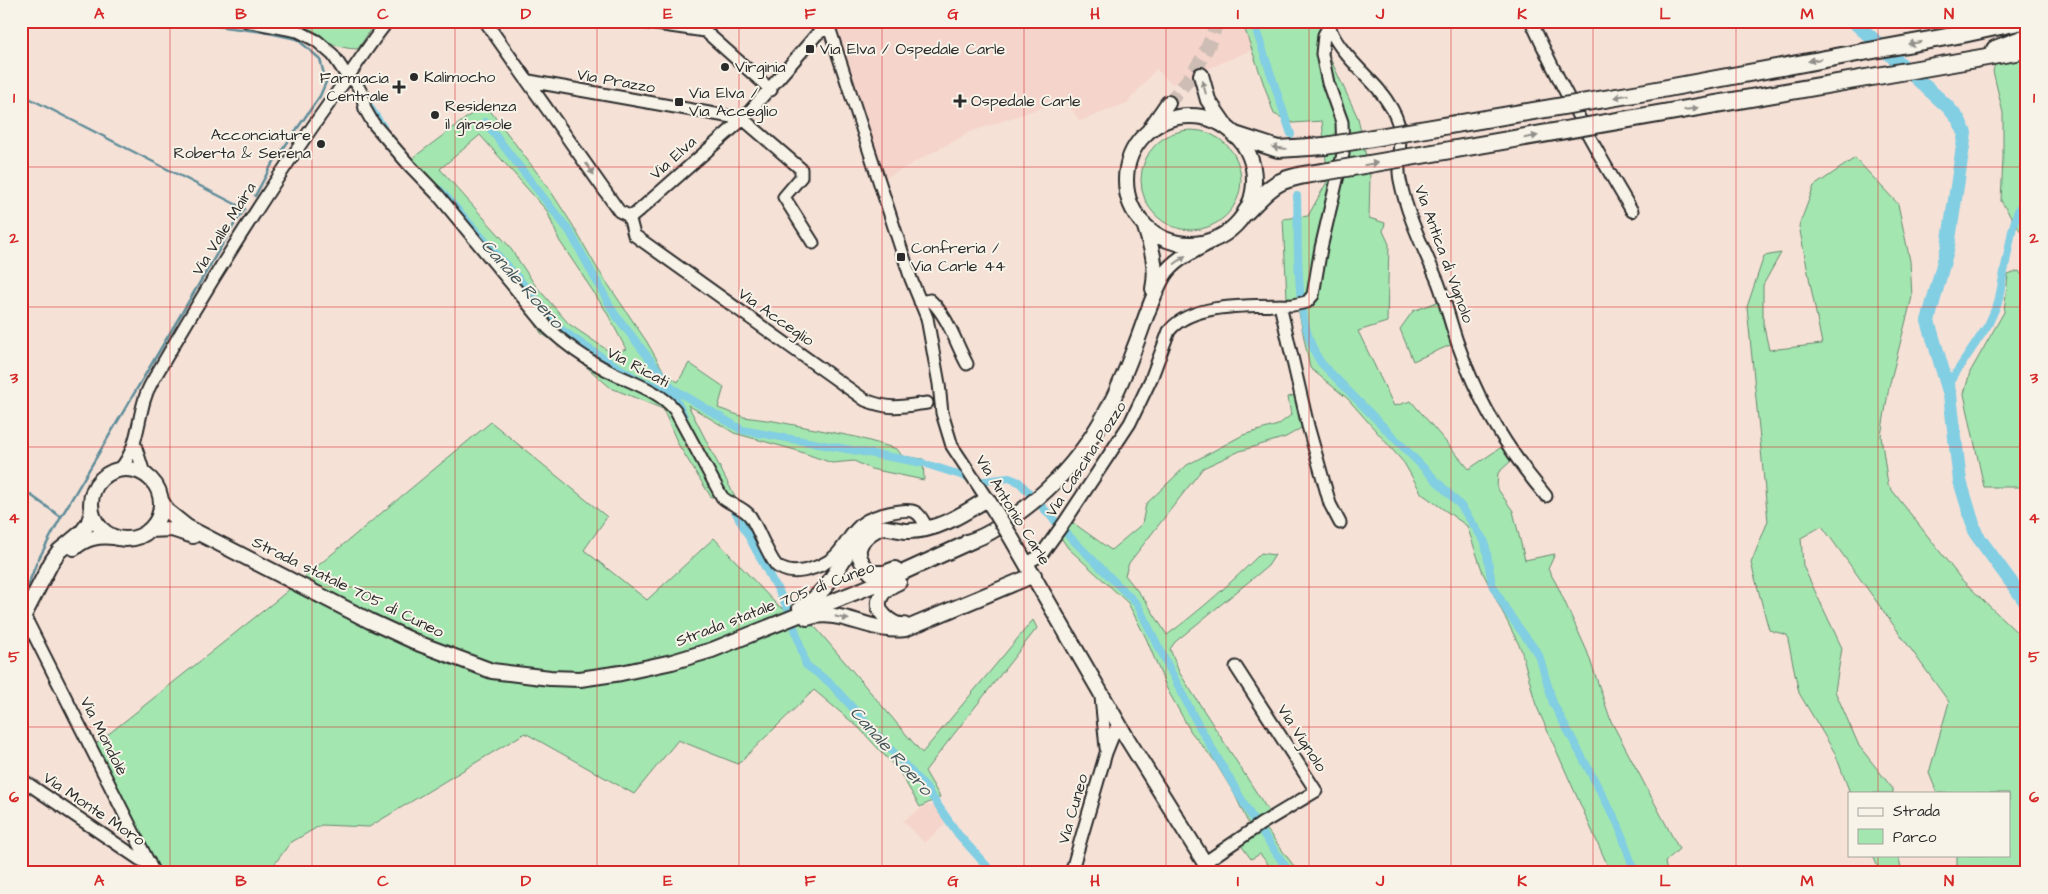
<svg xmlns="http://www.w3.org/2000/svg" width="2048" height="894" font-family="'Architects Daughter',sans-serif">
  <rect width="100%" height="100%" fill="#f6e1d7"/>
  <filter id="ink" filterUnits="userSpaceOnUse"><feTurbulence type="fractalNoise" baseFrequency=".02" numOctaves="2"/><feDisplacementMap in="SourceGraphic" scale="10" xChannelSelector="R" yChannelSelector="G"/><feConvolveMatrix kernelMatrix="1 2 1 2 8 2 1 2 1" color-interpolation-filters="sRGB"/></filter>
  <g filter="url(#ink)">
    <path fill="#f5d4cb" d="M832 21H1242L1252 50 1172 84 1156 69 1127 103 1080 121 1065 100 970 132 884 179Z
      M926 805 938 807 947 822 925 843 903 821Z"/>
    <path fill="#a3e6b0" stroke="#67886e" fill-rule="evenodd" d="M274 21H376L358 49C333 49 322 36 301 29 292 25 283 24 274 21Z
      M1242 21H1329V56L1358 118 1370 176 1369 218 1385 223 1383 231 1389 244 1387 322 1358 331 1394 406 1411 401 1469 469 1503 446 1511 461 1498 473 1497 488 1513 511 1525 560 1555 554 1548 569 1558 587 1587 651 1611 721 1679 849 1665 862 1667 873H1611L1536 705 1521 649 1483 573 1467 526 1422 494 1404 463 1348 399 1310 368 1297 303 1287 298 1283 219 1308 216 1328 180 1322 121 1293 123 1274 114Z
      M2008 21H2027L2025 238 2001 201 2003 158V113L1993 71Z
      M485 104 548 187 572 224 597 268 647 342 664 372 678 382 689 363 724 387 718 408 744 417 774 421 856 437 897 449 902 456 923 459 924 480 871 469 854 461 832 463 795 450 734 433 688 405 735 497H711L678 444 663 409 611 388 583 364 541 333 519 297 410 160ZM480 135 547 211 559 240 606 311 626 349 613 354 569 324 535 285 509 246 440 169Z
      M1141 180a50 50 0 1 1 100 0a50 50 0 1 1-100 0Z
      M1855 158 1898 204 1910 261 1912 297 1889 387 1881 436 1888 485 1961 579 2027 642V873H1957V855H2009V793H1937L1929 773 1949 702 1822 526 1801 538 1803 566 1842 648 1835 691 1859 746 1893 789V793H1850L1835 753 1799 693 1787 635 1769 630 1751 563 1768 521 1747 307 1764 256 1781 253 1763 285V322L1769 350 1822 344 1799 226 1814 186Z
      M2019 271 2027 283V487H1984L1964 394 1970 372 2004 312 2008 275Z
      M1440 301 1453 344 1413 361 1400 329 1413 311Z
      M1305 393 1303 427 1286 437 1240 451 1203 468 1129 563 1125 575 1147 603 1167 635C1201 610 1231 583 1261 553L1275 555 1268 566 1175 642 1170 649 1179 672 1269 812 1265 827 1299 873H1255L1268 864 1260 854 1251 859 1240 844 1250 827 1235 795 1214 760 1191 732 1167 689 1146 638 1128 603 1068 548 1061 538 1072 522 1111 550 1142 524 1146 504 1187 465 1243 435 1278 425 1291 415 1288 397Z
      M491 422 607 517 584 550 647 600 714 538 777 605 816 628 922 753 1033 620 1037 628 925 771 940 797 920 807 899 771 859 728 814 690 738 764 678 740 634 794 525 733 369 827 321 825 290 843 268 873H160L96 744 273 603Z
      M1873 855H1898L1902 873H1880Z"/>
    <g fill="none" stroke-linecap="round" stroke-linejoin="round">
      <path stroke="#5f8d99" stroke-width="2.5" d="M176 21 264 32 297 39 320 59 326 82 320 96 271 166 255 196
        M21 94 245 209 235 223 61 517 37 562 21 603
        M21 488 61 517"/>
      <path stroke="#82cee2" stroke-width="8" d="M1253 21 1291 134
        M369 106 383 127
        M485 122 570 232 614 313 672 388 742 430 923 463
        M440 190 532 294 558 327 586 347 638 380 672 391 684 416
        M1297 196C1299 244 1293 325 1322 364L1461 506 1485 542 1492 584 1508 613 1539 655 1553 703 1618 824 1635 873
        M1947 386 1988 325 1998 303 2012 231 2017 213 2027 193
        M929 465 967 477
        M984 481 1009 478 1019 482 1058 524
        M734 509 772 580
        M1066 533 1137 604 1195 719 1253 819 1290 873
        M775 584 787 607
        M795 629 806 665 829 682 926 788 958 834 993 873"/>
      <path stroke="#82cee2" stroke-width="14" d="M1853 21 1947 106 1959 120 1965 133 1948 246 1928 321 1950 395 1960 481 1976 534 2027 604"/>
      <path stroke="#cdbdb5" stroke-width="14" stroke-dasharray="14 7" stroke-linecap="butt" d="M1168 103C1191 79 1208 54 1217 21"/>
      <defs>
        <path id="minor" d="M246 21 298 31 317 41 333 55 345 73 356 83 362 94 365 109 373 123 410 166 438 195 548 328C565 344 584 358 605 369 628 382 658 389 675 410L722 497C730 505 742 506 750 516 758 528 769 558 777 566 779 568 785 570 788 571 803 574 827 565 837 554 847 543 851 531 864 522 873 516 905 507 915 512 921 515 924 522 926 527
          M485 21 619 211 629 216 634 215 743 119 817 34 828 27
          M635 21 705 31 771 90
          M827 21 911 279 927 318 939 384 942 413 952 446 987 499
          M1330 21C1326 40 1368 76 1379 90 1386 99 1395 112 1398 123 1403 142 1396 161 1400 180 1407 216 1424 249 1438 282 1446 303 1451 326 1459 347 1478 402 1509 452 1546 496
          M1531 21C1561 87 1595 149 1632 211
          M529 81 743 119 801 169V177L784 197 813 243
          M629 216 634 235 865 400C891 410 900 407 927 403
          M920 302 930 300C948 316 956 344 967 364
          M1280 305 1308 426 1330 504 1340 523
          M135 445 143 470 150 478
          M120 469C142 444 136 409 152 382 209 283 269 187 335 95 353 71 369 44 388 21
          M1027 563 1041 555 1064 523 1130 423 1151 379 1169 331C1192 301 1258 306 1293 305L1307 302 1313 295 1321 248 1343 154 1342 122 1328 83 1322 54 1324 35 1329 26
          M24 615 154 873
          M1101 697 1106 748
          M21 779 139 859 147 863 149 862
          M1204 863 1261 824 1316 791 1236 667
          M1071 873 1106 753 1118 723"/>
        <path id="major" d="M1201 75 1208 100 1226 126
          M1126 180a64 64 0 1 1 128 0a64 64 0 1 1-128 0Z
          M1150 129 1168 103
          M1144 224C1151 246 1158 266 1153 289
          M91 504a35 35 0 1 1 70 0a35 35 0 1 1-70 0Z
          M161 500 167 511 187 527 370 621 420 644 492 671 550 678 580 679 621 673 672 662 712 650 886 580 974 540
          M879 528C857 540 851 554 871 573H884L895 569
          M149 530 172 529 193 536
          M1009 534 1128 740 1211 873
          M967 542C989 536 1011 519 1029 505 1082 463 1111 412 1134 349 1143 327 1152 295 1164 275 1175 258 1196 250 1213 240
          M74 548C86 538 98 535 114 537
          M899 582C880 590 870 606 889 620 895 624 897 625 904 625
          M800 608C824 596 835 572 849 551 854 542 859 533 869 528 877 525 897 530 906 531 936 532 963 514 987 499L996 513
          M807 618C840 607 872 634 905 629L1034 575
          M21 621 52 561 59 551 82 532 88 524 92 512"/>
        <path id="highway" d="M1995 49 2027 37
          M1863 52 1963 34 2023 21
          M1866 78 2027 50
          M1235 135 1278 149 1325 146
          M1246 212C1276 181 1279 178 1323 172"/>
      </defs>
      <use href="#minor" stroke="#2b2b2b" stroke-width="15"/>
      <use href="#major" stroke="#2b2b2b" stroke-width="18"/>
      <use href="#highway" stroke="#2b2b2b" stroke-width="20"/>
      <use href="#minor" stroke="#f7f3e8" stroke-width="11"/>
      <use href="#major" stroke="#f7f3e8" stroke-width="14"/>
      <use href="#highway" stroke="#f7f3e8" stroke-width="16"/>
      <defs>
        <path id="major-bridge" d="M996 513 1009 534"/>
        <path id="highway-bridge" d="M1325 146 1646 92 1863 52
          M1323 172 1866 78"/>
      </defs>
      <use href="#major-bridge" stroke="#2b2b2b" stroke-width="18" stroke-linecap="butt"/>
      <use href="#highway-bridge" stroke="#2b2b2b" stroke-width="20" stroke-linecap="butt"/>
      <use href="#major-bridge" stroke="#f7f3e8" stroke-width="14"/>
      <use href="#highway-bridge" stroke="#f7f3e8" stroke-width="16"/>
    </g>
    <defs><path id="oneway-solid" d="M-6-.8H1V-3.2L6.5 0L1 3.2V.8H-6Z" transform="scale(1.25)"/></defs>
    <g fill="#918f8a">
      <use href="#oneway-solid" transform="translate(1915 43) rotate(170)"/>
      <use href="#oneway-solid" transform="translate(1815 60) rotate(170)"/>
      <use href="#oneway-solid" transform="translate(1204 87) rotate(-105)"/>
      <use href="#oneway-solid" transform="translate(1621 96) rotate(170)"/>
      <use href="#oneway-solid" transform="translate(1691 109) rotate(-10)"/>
      <use href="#oneway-solid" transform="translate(1531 137) rotate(-10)"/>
      <use href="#oneway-solid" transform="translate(1279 148) rotate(-173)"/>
      <use href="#oneway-solid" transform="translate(1371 164) rotate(-9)"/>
      <use href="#oneway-solid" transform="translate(590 169) rotate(55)"/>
      <use href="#oneway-solid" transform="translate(1180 260) rotate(-37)"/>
      <use href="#oneway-solid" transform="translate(842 618) rotate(13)"/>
    </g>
  </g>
  <path fill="none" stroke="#d62828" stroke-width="1" stroke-opacity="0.55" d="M170 21V873M312 21V873M455 21V873M597 21V873M739 21V873M882 21V873M1024 21V873M1166 21V873M1309 21V873M1451 21V873M1593 21V873M1736 21V873M1878 21V793M21 167H2027M21 307H2027M21 447H2027M21 587H2027M21 727H2027M1878 855V873"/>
  <g fill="#2b2b2b" stroke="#f7f3e8" stroke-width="2">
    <rect x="805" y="44" width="10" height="10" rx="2.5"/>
    <circle cx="725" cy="67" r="5"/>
    <circle cx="414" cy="77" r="5"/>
    <path d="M396.5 79.5h5v5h5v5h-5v5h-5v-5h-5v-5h5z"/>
    <path d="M957.5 93.5h5v5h5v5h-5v5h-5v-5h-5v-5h5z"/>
    <rect x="674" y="97" width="10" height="10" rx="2.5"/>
    <circle cx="435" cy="115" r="5"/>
    <circle cx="321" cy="144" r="5"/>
    <rect x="896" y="252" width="10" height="10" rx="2.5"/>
  </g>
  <g text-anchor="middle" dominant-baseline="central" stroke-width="4" stroke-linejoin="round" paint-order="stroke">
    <g font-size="16" fill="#2b2b2b" stroke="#f7f3e8" text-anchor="start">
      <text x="820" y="49">Via Elva / Ospedale Carle</text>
      <text x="735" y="67">Virginia</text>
      <text x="424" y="77">Kalimocho</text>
      <text x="389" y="78" text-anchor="end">Farmacia<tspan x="389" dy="18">Centrale</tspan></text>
      <text x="689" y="93">Via Elva /<tspan x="689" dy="18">Via Acceglio</tspan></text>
      <text x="971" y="101">Ospedale Carle</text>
      <text x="445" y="106">Residenza<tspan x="445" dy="18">il girasole</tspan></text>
      <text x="311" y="135" text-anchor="end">Acconciature<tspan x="311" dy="18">Roberta &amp; Serena</tspan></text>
      <text x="911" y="248">Confreria /<tspan x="911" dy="18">Via Carle 44</tspan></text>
    </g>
    <g font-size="16" fill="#2b2b2b" stroke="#f7f3e8">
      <text transform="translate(616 81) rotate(10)">Via Prazzo</text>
      <text transform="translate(673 158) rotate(-42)">Via Elva</text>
      <text transform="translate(224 229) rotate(-58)">Via Valle Maira</text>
      <text transform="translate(1444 254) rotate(70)">Via Antica di Vignolo</text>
      <text transform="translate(776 317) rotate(35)">Via Acceglio</text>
      <text transform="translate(638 367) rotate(28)">Via Ricati</text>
      <text transform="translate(1086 459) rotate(-57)">Via Cascina Pozzo</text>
      <text transform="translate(1013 510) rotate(58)">Via Antonio Carle</text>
      <text transform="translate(348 587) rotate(26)">Strada statale 705 di Cuneo</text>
      <text transform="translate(775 604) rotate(-21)">Strada statale 705 di Cuneo</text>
      <text transform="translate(104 736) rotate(63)">Via Mondolè</text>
      <text transform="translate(1302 738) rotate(57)">Via Vignolo</text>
      <text transform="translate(94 809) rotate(34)">Via Monte Moro</text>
      <text transform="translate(1073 809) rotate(-74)">Via Cuneo</text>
    </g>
    <g font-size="18" font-style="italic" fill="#415459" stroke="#f7f3e8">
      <text transform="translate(522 284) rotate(48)">Canale Roero</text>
      <text transform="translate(891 751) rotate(48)">Canale Roero</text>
    </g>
  </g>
  <rect width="2048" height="894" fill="none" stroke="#f7f3e8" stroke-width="55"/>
  <rect x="1848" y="792" width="162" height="65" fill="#f7f3e8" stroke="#a5a39c"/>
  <rect x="1858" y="808" width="25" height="8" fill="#f7f3e8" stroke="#a5a39c"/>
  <text x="1893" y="816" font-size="15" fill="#2b2b2b">Strada</text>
  <rect x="1858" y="829" width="25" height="15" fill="#a3e6b0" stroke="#a5a39c"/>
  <text x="1893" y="842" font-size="15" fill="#2b2b2b">Parco</text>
  <rect x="28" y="28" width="1992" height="838" fill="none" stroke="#d62828" stroke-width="2"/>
  <g font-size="16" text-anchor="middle" font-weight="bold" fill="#d62828">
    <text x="99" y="19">A</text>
    <text x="241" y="19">B</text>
    <text x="383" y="19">C</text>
    <text x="526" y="19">D</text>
    <text x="668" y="19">E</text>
    <text x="810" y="19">F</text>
    <text x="953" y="19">G</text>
    <text x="1095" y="19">H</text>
    <text x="1238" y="19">I</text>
    <text x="1380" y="19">J</text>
    <text x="1522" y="19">K</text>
    <text x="1665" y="19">L</text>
    <text x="1807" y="19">M</text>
    <text x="1949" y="19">N</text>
    <text x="14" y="103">1</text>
    <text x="2034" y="103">1</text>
    <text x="14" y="243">2</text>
    <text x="2034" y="243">2</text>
    <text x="14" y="383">3</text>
    <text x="2034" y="383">3</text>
    <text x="14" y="523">4</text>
    <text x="2034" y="523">4</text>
    <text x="14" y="662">5</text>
    <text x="2034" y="662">5</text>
    <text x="14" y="802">6</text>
    <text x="2034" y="802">6</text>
    <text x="99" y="886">A</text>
    <text x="241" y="886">B</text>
    <text x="383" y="886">C</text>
    <text x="526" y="886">D</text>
    <text x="668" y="886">E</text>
    <text x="810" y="886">F</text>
    <text x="953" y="886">G</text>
    <text x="1095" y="886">H</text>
    <text x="1238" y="886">I</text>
    <text x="1380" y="886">J</text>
    <text x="1522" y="886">K</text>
    <text x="1665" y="886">L</text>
    <text x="1807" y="886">M</text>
    <text x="1949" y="886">N</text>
  </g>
</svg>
